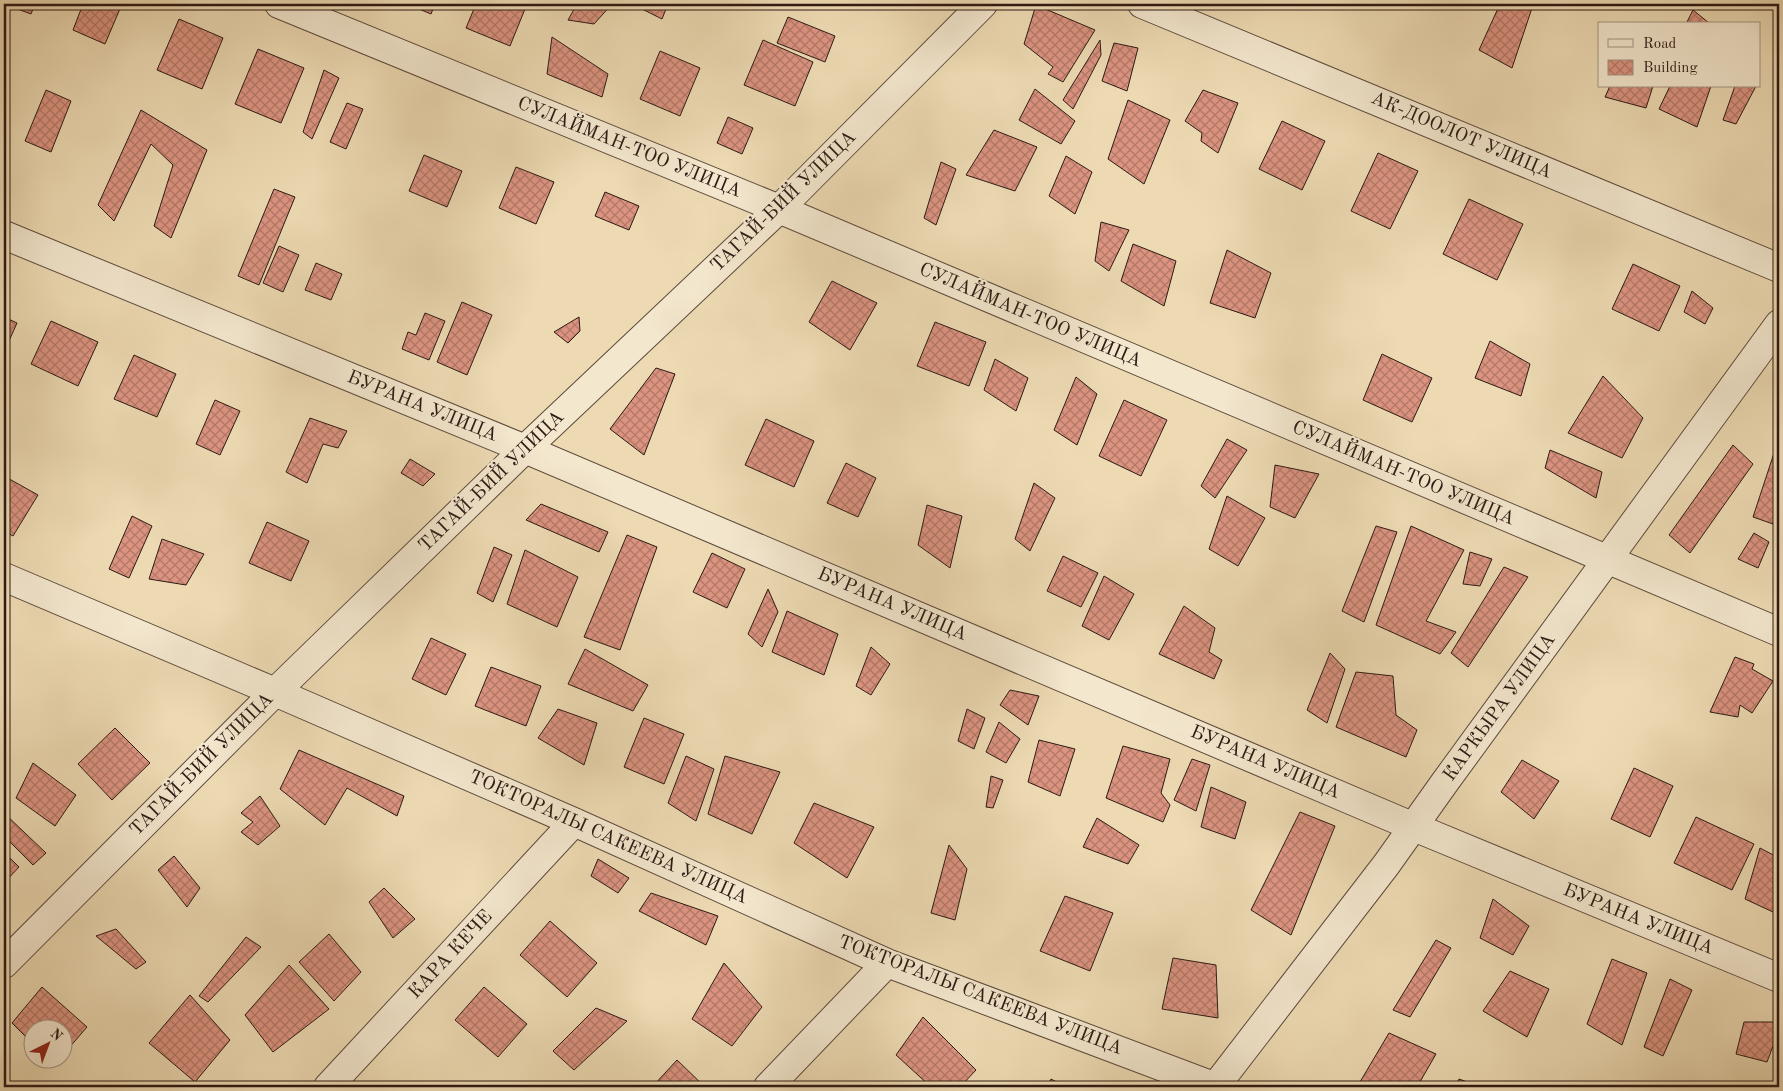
<svg xmlns="http://www.w3.org/2000/svg" width="1783" height="1091" font-family="'Old Standard TT',serif">
  <defs>
    <pattern id="building-cross-hatch" width="8" height="8" patternUnits="userSpaceOnUse" patternTransform="scale(1.25)"><rect width="8" height="8" fill="#dc9481"/><path d="M0 0l8 8M0 8l8-8" fill="none" stroke="#b37868"/></pattern>
  </defs>
  <rect width="100%" height="100%" fill="#eddab3"/>
  <filter id="stains"><feTurbulence type="fractalNoise" baseFrequency=".004" numOctaves="4"/><feColorMatrix values="0 0 0 0 .2 0 0 0 0 .09 0 0 0 0 .02 0 0 0 .5 -.17"/></filter>
  <radialGradient id="worn" r=".72"><stop offset=".6" stop-color="#630" stop-opacity="0"/><stop offset="1" stop-color="#630" stop-opacity=".3"/></radialGradient>
  <path fill="url(#building-cross-hatch)" stroke="#2d1a14" d="M4 4H35L31 14Z
    M83 4H122L105 44 73 30Z
    M407 4H435L431 14Z
    M476 4H527L510 46 466 28Z
    M577 4H612L594 24 568 20Z
    M632 4H668L662 19Z
    M1500 4 1533 5 1512 68 1479 50Z
    M1036 5 1095 30 1063 82 1048 74 1053 67 1024 44Z
    M1693 10 1709 23 1708 24H1686Z
    M788 17 835 36 825 62 777 43Z
    M179 19 223 38 202 89 157 70Z
    M552 37 608 74 602 97 547 74Z
    M763 40 813 62 795 106 744 85Z
    M1100 40 1101 55 1073 109 1063 100Z
    M1114 43 1138 48 1127 91 1102 81Z
    M258 49 304 68 281 123 235 104Z
    M660 51 700 68 680 116 640 99Z
    M324 70 339 78 312 139 303 132Z
    M1610 86H1653L1646 108 1605 97Z
    M1670 86H1711L1697 127 1659 109Z
    M1735 86H1756L1736 124 1723 120Z
    M1035 89 1075 121 1061 144 1019 120Z
    M46 90 71 101 51 152 25 141Z
    M1203 90 1238 103 1218 153 1201 141 1202 133 1185 121Z
    M1128 100 1170 120 1144 184 1108 159Z
    M347 103 363 109 346 149 330 142Z
    M141 110 207 150 171 238 154 226 173 165 151 144 114 221 98 205Z
    M728 117 753 128 742 154 717 143Z
    M1282 121 1325 141 1302 190 1259 169Z
    M994 130 1037 147 1015 191 966 175Z
    M1378 153 1418 171 1390 229 1351 211Z
    M424 155 462 171 447 207 409 191Z
    M1066 156 1092 172 1075 214 1049 196Z
    M941 162 956 169 936 225 924 218Z
    M516 167 554 182 536 224 499 208Z
    M274 189 295 197 259 285 238 276Z
    M605 192 639 206 629 230 595 216Z
    M1469 199 1523 224 1497 280 1443 254Z
    M1101 222 1129 230 1109 271 1095 261Z
    M1133 244 1176 261 1164 306 1121 281Z
    M279 246 299 255 283 292 263 283Z
    M1227 250 1271 273 1255 318 1210 303Z
    M316 263 342 274 331 300 305 290Z
    M1633 264 1680 286 1659 331 1612 309Z
    M832 281 877 303 850 350 809 322Z
    M1692 291 1713 308 1705 324 1684 312Z
    M462 302 492 315 467 375 437 362Z
    M425 313 445 321 429 360 402 349 408 332 416 335Z
    M4 317 17 323 4 352Z
    M579 317 580 331 568 343 554 332Z
    M51 321 98 342 78 386 31 364Z
    M935 322 986 342 969 386 917 366Z
    M1490 341 1530 364 1521 396 1475 378Z
    M1382 354 1432 378 1412 422 1363 400Z
    M134 355 176 374 157 417 114 399Z
    M995 359 1028 378 1016 411 984 390Z
    M656 368 675 374 644 455 610 429Z
    M1603 376 1643 418 1622 458 1568 433Z
    M1076 377 1097 394 1077 445 1054 430Z
    M215 400 240 411 220 455 196 444Z
    M1124 400 1167 420 1141 476 1099 456Z
    M310 418 347 431 338 448 323 444 307 483 286 472Z
    M766 419 814 441 794 487 745 465Z
    M1227 439 1247 450 1215 498 1201 486Z
    M1733 445 1753 464 1690 553 1669 535Z
    M1776 447 1779 449V510L1773 524 1753 517Z
    M1550 450 1602 472 1596 498 1545 468Z
    M410 459 435 474 423 486 401 473Z
    M846 463 876 478 858 517 827 503Z
    M1275 465 1319 474 1295 518 1270 507Z
    M4 476 38 495 13 536 4 531Z
    M1034 483 1055 498 1030 551 1015 539Z
    M1227 496 1265 518 1238 566 1209 549Z
    M541 504 608 532 599 552 526 520Z
    M927 505 962 516 950 568 918 545Z
    M132 516 152 526 129 578 109 569Z
    M267 522 309 541 291 581 249 563Z
    M1376 526 1397 532 1364 622 1342 611Z
    M1411 526 1464 550 1426 621 1456 632 1440 654 1376 625Z
    M1754 533 1769 542 1758 568 1738 559Z
    M627 535 657 547 620 650 584 637Z
    M162 539 204 554 186 585 149 579Z
    M494 547 512 555 493 602 477 593Z
    M525 550 578 577 557 627 507 604Z
    M1470 552 1492 559 1480 586 1463 584Z
    M712 553 745 569 727 608 693 592Z
    M1063 556 1098 573 1081 607 1047 591Z
    M1504 567 1528 577 1468 667 1451 653Z
    M1104 576 1134 594 1109 640 1082 626Z
    M768 589 778 612 762 647 748 634Z
    M1184 606 1215 628 1209 652 1222 660 1214 679 1159 654Z
    M787 611 838 634 824 675 772 652Z
    M431 638 466 654 446 695 412 679Z
    M871 647 890 664 871 695 856 686Z
    M585 649 648 685 633 711 568 684Z
    M1330 653 1345 669 1327 723 1307 710Z
    M1735 657 1754 664 1752 669 1773 681 1752 713 1740 705 1738 717 1710 712Z
    M491 667 541 686 526 726 475 706Z
    M1356 672 1393 676 1396 715 1417 730 1406 757 1336 727Z
    M1010 690 1039 696 1028 725 1000 705Z
    M558 709 597 723 584 765 538 738Z
    M967 709 985 718 974 749 958 741Z
    M644 718 684 734 664 784 624 767Z
    M999 722 1020 739 1006 763 986 752Z
    M115 728 150 763 112 800 78 764Z
    M1039 740 1075 749 1060 796 1028 782Z
    M1123 746 1170 759 1161 793 1170 805 1163 822 1106 798Z
    M299 750 404 796 397 816 347 788 325 825 280 789Z
    M686 756 714 769 696 821 668 803Z
    M725 756 780 772 752 834 708 814Z
    M1192 759 1210 765 1196 811 1174 800Z
    M1522 760 1559 781 1534 819 1501 792Z
    M33 763 76 795 55 826 16 798Z
    M1634 768 1673 786 1650 837 1611 819Z
    M991 776 1003 780 993 808 986 807Z
    M1211 787 1246 802 1235 839 1201 827Z
    M260 796 280 826 258 845 241 832 253 822 241 813Z
    M814 803 874 827 847 878 794 843Z
    M1300 812 1335 826 1291 935 1251 910Z
    M4 813 46 853 33 865 4 836Z
    M1696 817 1754 844 1732 890 1674 863Z
    M1097 818 1139 845 1128 864 1083 847Z
    M949 845 967 869 955 920 931 913Z
    M1760 848 1779 858V901L1773 912 1745 899Z
    M4 852 19 867 4 883Z
    M174 856 200 888 187 907 158 870Z
    M598 859 629 878 618 893 591 876Z
    M384 888 415 919 393 938 369 902Z
    M651 893 718 916 706 945 639 911Z
    M1065 896 1113 913 1090 971 1040 951Z
    M1493 899 1529 926 1513 955 1480 938Z
    M550 921 597 963 567 997 520 955Z
    M116 929 146 962 136 969 96 936Z
    M329 934 361 972 334 1001 299 962Z
    M246 937 261 947 208 1002 199 996Z
    M1436 940 1451 948 1410 1017 1393 1010Z
    M1173 958 1216 965 1218 1018 1162 1009Z
    M1612 959 1647 973 1622 1045 1587 1024Z
    M724 963 762 1007 732 1046 692 1019Z
    M289 965 329 1009 273 1052 245 1015Z
    M1510 971 1549 989 1527 1037 1483 1011Z
    M1670 979 1692 990 1663 1056 1644 1047Z
    M42 987 87 1027 62 1056V1028H32V1043L12 1023Z
    M484 987 527 1024 498 1057 455 1020Z
    M190 995 230 1040 195 1082 149 1043Z
    M596 1008 627 1021 574 1070 553 1051Z
    M923 1017 976 1070 960 1087H931L896 1055Z
    M1744 1022H1779V1030L1767 1062 1736 1054Z
    M1389 1033 1436 1054 1417 1087H1357Z
    M49 1058H61L56 1064Z
    M677 1060 705 1087 653 1086Z
    M1051 1079 1066 1087H1047Z
    M1459 1079 1481 1087H1455Z
    M4 1080 11 1087H4Z"/>
  <g fill="none" stroke-linecap="round" stroke-linejoin="round">
    <defs>
      <path id="minor" d="M279 4 779 209 1779 632
        M1142 4 1779 268
        M4 235 525 449 1414 827 1779 978
        M4 577 275 692 574 822 887 963 1216 1087
        M4 964 275 692 525 449 779 209 983 4
        M328 1087 574 822
        M768 1087 887 963
        M1215 1087 1386 865 1445 782 1779 324"/>
    </defs>
    <use href="#minor" stroke="#5d4a3c" stroke-width="30"/>
    <use href="#minor" stroke="#f3e7ce" stroke-width="28"/>
  </g>
  <g text-anchor="middle" dominant-baseline="central" stroke-width="4.5" stroke-linejoin="round" paint-order="stroke">
    <g font-size="19" fill="#2d1a14" stroke="#f3e7ce">
      <text transform="translate(1461 136) rotate(23)">АК-ДООЛОТ УЛИЦА</text>
      <text transform="translate(629 148) rotate(22)">СУЛАЙМАН-ТОО УЛИЦА</text>
      <text transform="translate(784 202) rotate(-44)">ТАГАЙ-БИЙ УЛИЦА</text>
      <text transform="translate(1030 316) rotate(23)">СУЛАЙМАН-ТОО УЛИЦА</text>
      <text transform="translate(422 407) rotate(22)">БУРАНА УЛИЦА</text>
      <text transform="translate(1403 474) rotate(23)">СУЛАЙМАН-ТОО УЛИЦА</text>
      <text transform="translate(492 482) rotate(-44)">ТАГАЙ-БИЙ УЛИЦА</text>
      <text transform="translate(892 605) rotate(23)">БУРАНА УЛИЦА</text>
      <text transform="translate(1500 708) rotate(-54)">КАРКЫРА УЛИЦА</text>
      <text transform="translate(1265 763) rotate(23)">БУРАНА УЛИЦА</text>
      <text transform="translate(202 765) rotate(-45)">ТАГАЙ-БИЙ УЛИЦА</text>
      <text transform="translate(608 838) rotate(24)">ТОКТОРАЛЫ САКЕЕВА УЛИЦА</text>
      <text transform="translate(1638 920) rotate(22)">БУРАНА УЛИЦА</text>
      <text transform="translate(451 955) rotate(-47)">КАРА КЕЧЕ</text>
      <text transform="translate(980 996) rotate(21)">ТОКТОРАЛЫ САКЕЕВА УЛИЦА</text>
    </g>
  </g>
  <rect width="1783" height="1091" fill="none" stroke="#eddab3" stroke-width="20"/>
  <rect x="5" y="5" width="1773" height="1081" fill="none" stroke="#2d1a14" stroke-width="2.5"/>
  <rect x="10" y="10" width="1763" height="1071" fill="none" stroke="#2d1a14"/>
  <rect x="1598" y="22" width="162" height="65" fill="#f3e7ce" stroke="#a49584"/>
  <rect x="1608" y="39" width="25" height="8" fill="#f3e7ce" stroke="#a49584"/>
  <text x="1643" y="48" font-size="15" fill="#2d1a14">Road</text>
  <rect x="1608" y="60" width="25" height="15" fill="url(#building-cross-hatch)" stroke="#a49584"/>
  <text x="1643" y="72" font-size="15" fill="#2d1a14">Building</text>
  <g transform="translate(48 1044) rotate(42)"><circle r="24" fill="#f3e7ce" stroke="#a49584"/>
  <path d="M0-4L9 19L0 12L-9 19Z" fill="#8f2418"/>
  <text y="-8" font-size="14" font-weight="bold" text-anchor="middle" fill="#2d1a14">N</text>
  </g>
  <rect width="100%" height="100%" filter="url(#stains)"/>
  <rect width="100%" height="100%" fill="url(#worn)"/>
</svg>
